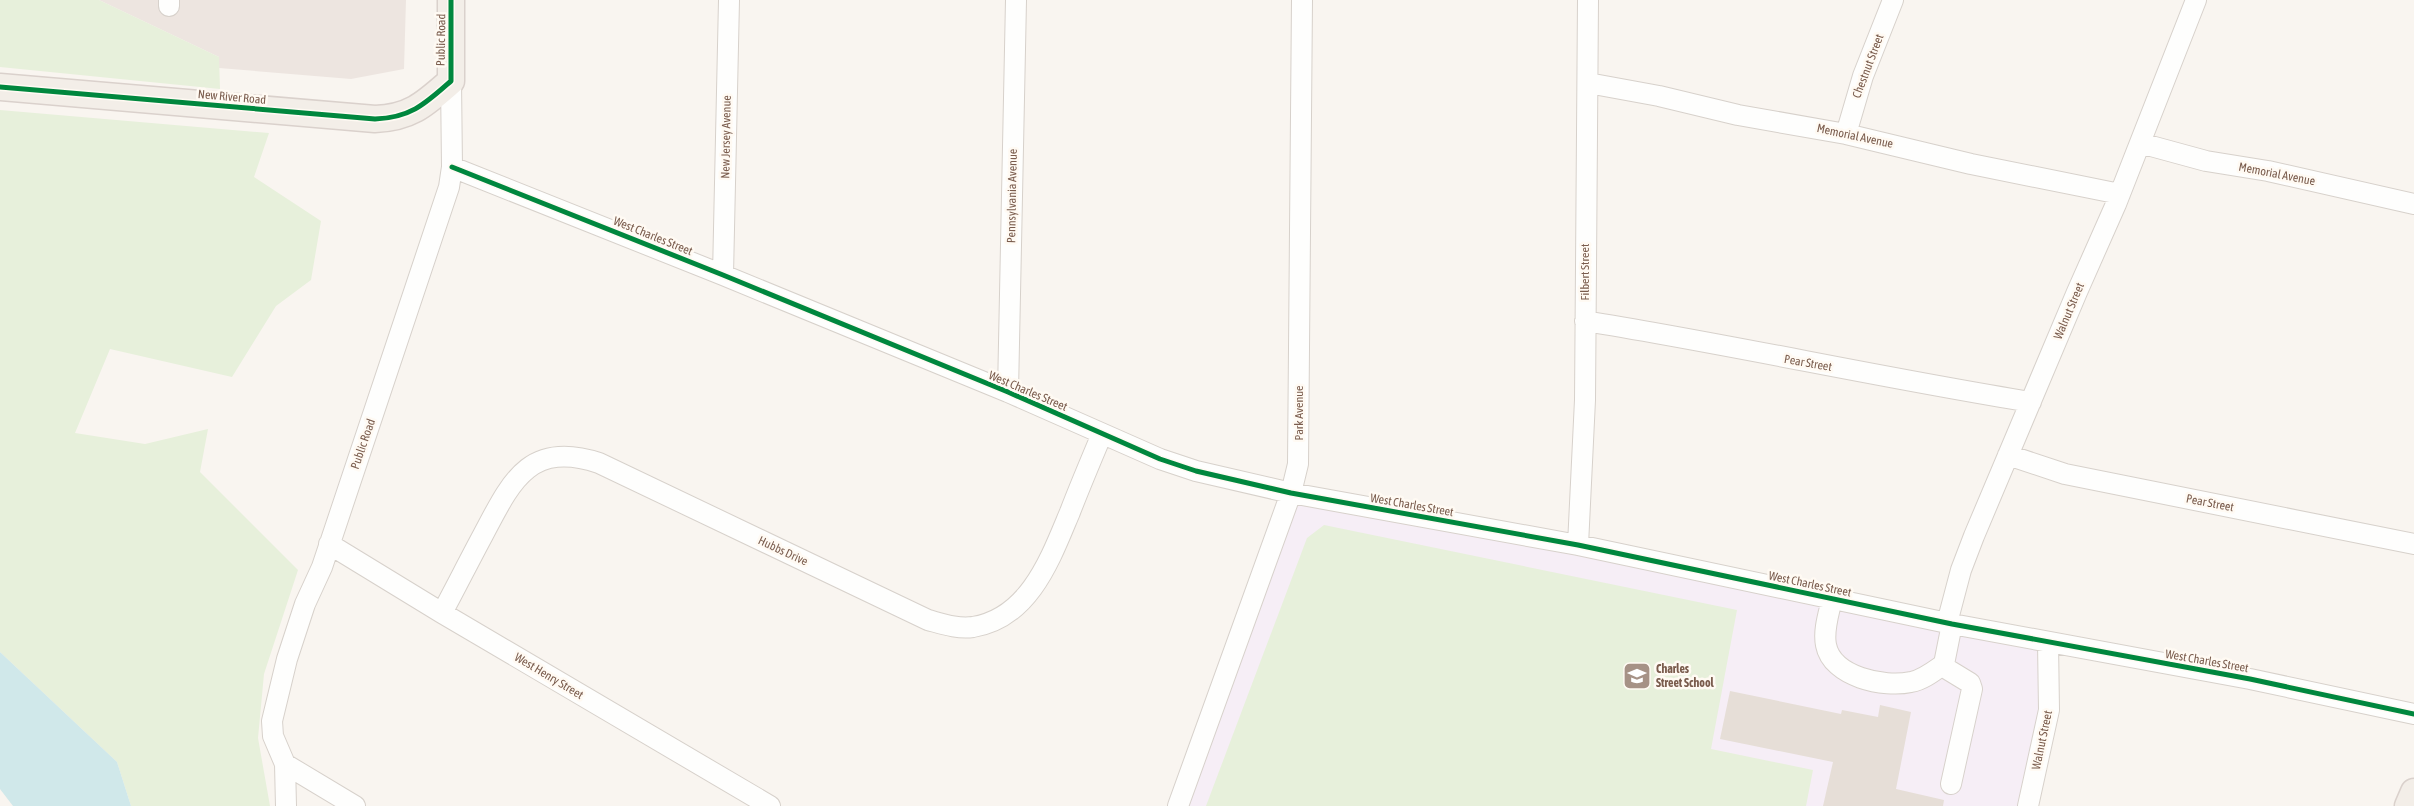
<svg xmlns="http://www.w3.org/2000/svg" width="2414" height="806" font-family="'Asap Condensed',sans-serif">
  <rect width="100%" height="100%" fill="#f9f5f0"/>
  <path fill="#ede5e0" d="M99 0H406L404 69 351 79 219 68V57Z"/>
  <path fill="#f6eef6" d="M1291 493 2048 643 2029 806H1179Z"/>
  <path fill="#e7f0db" d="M0 0H99L219 57 220 89 0 67Z
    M0 110 269 133 254 177 321 221 311 280 276 306 232 377 110 349 75 433 145 444 208 429 200 472 298 570 264 674 258 738 270 806H131L117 762 0 652Z
    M1324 525 1737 610 1711 749 1813 770 1806 806H1206L1307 538Z"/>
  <path fill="#d0e8ea" d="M0 652 117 762 131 806H13L0 789Z"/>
  <path fill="#e6ded7" d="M1730 691 1841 714 1842 710 1878 717 1880 705 1911 712 1896 789 1944 800 1943 806H1823L1833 762 1720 739Z"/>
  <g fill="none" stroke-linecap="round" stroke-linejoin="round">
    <defs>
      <path id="minor" d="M169 6V0
        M1588 83 1659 96 1738 115 1846 134 1971 164 2120 194
        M1846 134 1863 76 1893 0
        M2140 143 2206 161 2268 171 2414 204
        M452 167 723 275 1008 392 1160 459 1196 471 1291 493 1578 545 1952 624 2250 679 2414 714
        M723 275 729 0
        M1585 321C1734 345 1882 378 2031 402
        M1008 392 1016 0
        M2008 455 2065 474 2414 544
        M329 544 442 613 770 806
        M1578 545 1585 400 1588 0
        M1832 599C1829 613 1823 630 1826 645 1832 677 1884 688 1911 682 1923 680 1934 671 1944 664
        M442 613C456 587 469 561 483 535 511 482 529 440 599 463L928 620C943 624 957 629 973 627 1030 618 1051 557 1070 512 1080 486 1091 460 1102 434
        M1947 623 1961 570 1974 536 2077 292 2116 204 2196 0
        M285 764 355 806
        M1951 784 1972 689 1970 683 1947 669 1944 664 1952 624
        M286 806 285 764 273 736 272 721 287 659 305 604 322 567 449 187 452 167 451 81
        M1178 806 1291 493 1298 464 1302 0
        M2028 806 2049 710 2048 643"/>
      <path id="major" d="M0 87 375 119C411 118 426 103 451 81V0
        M2408 806 2414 792"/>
    </defs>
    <use href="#minor" stroke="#d7d1cb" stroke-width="22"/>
    <use href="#major" stroke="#dad1cc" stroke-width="29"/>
    <use href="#minor" stroke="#fefefd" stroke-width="20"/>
    <use href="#major" stroke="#f3eee8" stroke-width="26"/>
    <defs>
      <path id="cycleway" d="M0 87 375 119C411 118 426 103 451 81V0
        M452 167 723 275 1008 392 1160 459 1196 471 1291 493 1578 545 1952 624 2250 679 2414 714"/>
    </defs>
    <use href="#cycleway" stroke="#fffaf3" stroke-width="8"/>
    <use href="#cycleway" stroke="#00873e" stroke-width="5"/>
  </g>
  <defs>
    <symbol id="school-square" viewBox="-11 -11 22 22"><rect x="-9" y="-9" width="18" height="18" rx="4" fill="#a69286" stroke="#fffaf3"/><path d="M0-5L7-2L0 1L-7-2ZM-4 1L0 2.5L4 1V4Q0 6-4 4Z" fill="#fff"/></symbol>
  </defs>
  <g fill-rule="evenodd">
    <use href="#school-square" x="1621" y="660" width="32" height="32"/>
  </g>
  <g text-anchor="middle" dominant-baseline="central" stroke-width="5" stroke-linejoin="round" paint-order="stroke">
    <g font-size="12" fill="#7a5c4d" stroke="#fffaf3">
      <text transform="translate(441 40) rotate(-89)">Public Road</text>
      <text transform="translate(1868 66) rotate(-69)">Chestnut Street</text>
      <text transform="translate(232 97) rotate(5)">New River Road</text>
      <text transform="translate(1855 136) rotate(12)">Memorial Avenue</text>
      <text transform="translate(726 137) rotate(-89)">New Jersey Avenue</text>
      <text transform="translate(2277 174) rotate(11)">Memorial Avenue</text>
      <text transform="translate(1012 196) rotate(-89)">Pennsylvania Avenue</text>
      <text transform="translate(653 236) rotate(22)">West Charles Street</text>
      <text transform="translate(1585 272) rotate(-90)">Filbert Street</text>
      <text transform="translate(2069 311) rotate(-67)">Walnut Street</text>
      <text transform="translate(1808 363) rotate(10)">Pear Street</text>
      <text transform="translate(1028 391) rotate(23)">West Charles Street</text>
      <text transform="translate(1299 413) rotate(-90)">Park Avenue</text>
      <text transform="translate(363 444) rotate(-71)">Public Road</text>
      <text transform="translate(2210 503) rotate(11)">Pear Street</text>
      <text transform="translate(1412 505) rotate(10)">West Charles Street</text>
      <text transform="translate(783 551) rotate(25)">Hubbs Drive</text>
      <text transform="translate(1810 584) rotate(12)">West Charles Street</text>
      <text transform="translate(2207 661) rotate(10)">West Charles Street</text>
      <text transform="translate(549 676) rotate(31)">West Henry Street</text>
      <text transform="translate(2042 740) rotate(-78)">Walnut Street</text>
    </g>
    <g font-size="12" font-weight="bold" fill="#7a5c4d" stroke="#fffaf3" text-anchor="start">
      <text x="1656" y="669">Charles<tspan x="1656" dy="14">Street School</tspan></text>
    </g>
  </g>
</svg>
